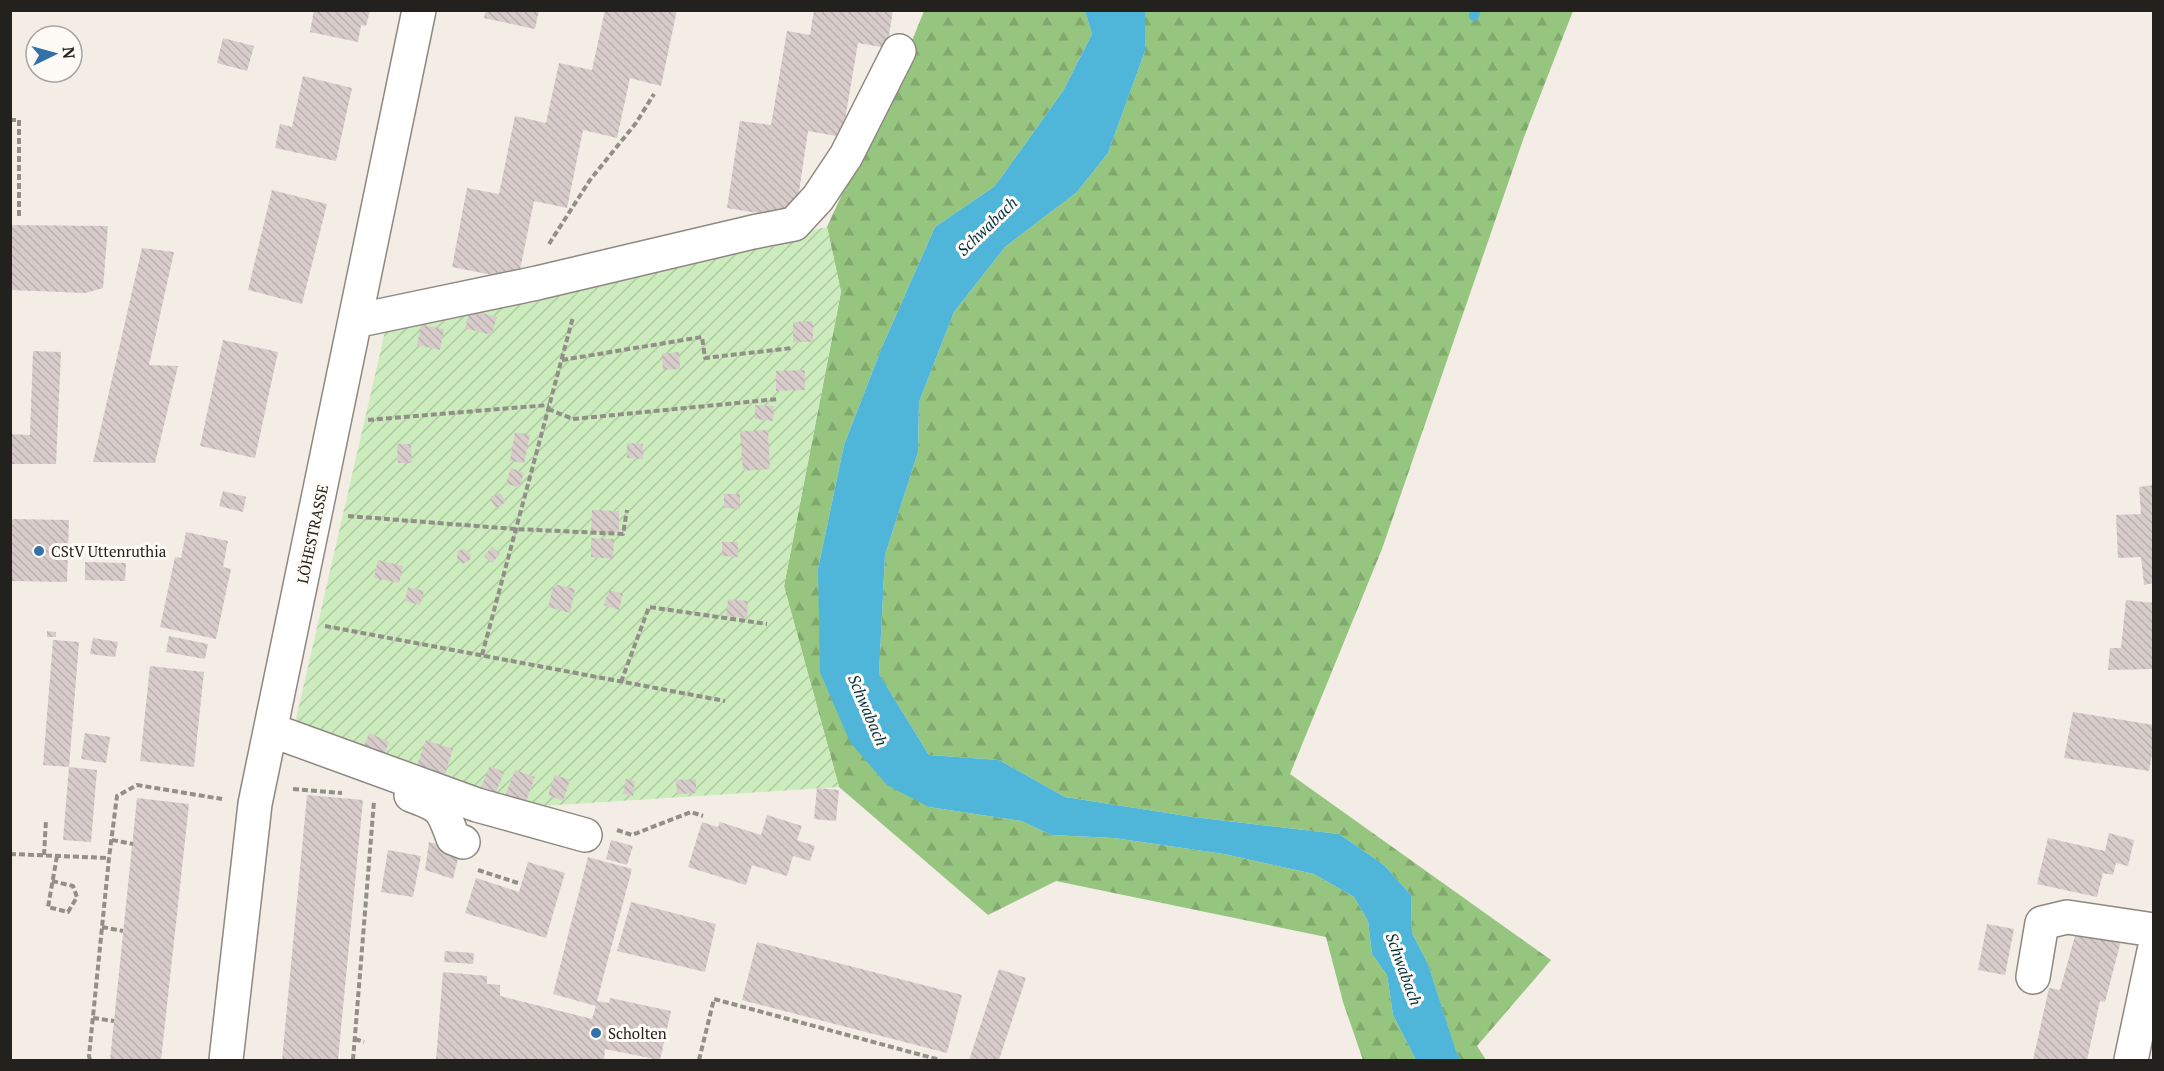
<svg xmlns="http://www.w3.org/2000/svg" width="2164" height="1071" font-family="'PT Serif',serif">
  <defs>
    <pattern id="forest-firs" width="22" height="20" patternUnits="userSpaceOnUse" patternTransform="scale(1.5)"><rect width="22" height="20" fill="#96c57f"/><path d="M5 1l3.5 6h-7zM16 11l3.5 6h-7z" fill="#81a96d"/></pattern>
    <pattern id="garden-furrows" width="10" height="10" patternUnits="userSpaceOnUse" patternTransform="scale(1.5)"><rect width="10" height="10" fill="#ccecbd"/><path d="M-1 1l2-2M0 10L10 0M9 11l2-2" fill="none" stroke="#afcaa2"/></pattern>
    <pattern id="building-back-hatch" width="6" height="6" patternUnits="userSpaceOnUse" patternTransform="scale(1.5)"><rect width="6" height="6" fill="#d8cccb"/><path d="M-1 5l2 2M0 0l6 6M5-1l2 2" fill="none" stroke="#b9afae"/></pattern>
  </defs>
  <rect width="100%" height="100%" fill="#f3ede5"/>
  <path fill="url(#forest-firs)" d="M924 11H1085L1092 34 1063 91 995 186 935 227 882 347 844 445 818 569 929 807 1022 821 1051 835 1114 838 1224 854 1314 874 1354 897 1368 921 1372 954 1387 975 1393 1015 1416 1060H1363L1343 1002 1326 937 1056 881 988 915 839 787 784 586 841 292 827 227 909 48Z
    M1145 11H1573L1524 137 1382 549 1290 774 1551 960 1477 1046 1486 1060H1461L1456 1052 1428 964 1412 933 1411 895 1384 865 1339 834 1193 817 1065 797 999 760 929 755 879 674 885 555 918 452 919 402 954 312 1005 247 1077 192 1108 153 1145 51Z"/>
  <path fill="url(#garden-furrows)" d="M827 227 841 291 784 586 839 787 511 808 293 732 386 327Z"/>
  <path fill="#4fb5d9" d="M1085 11H1145V51L1108 153 1077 192 1005 247 954 312 919 402 918 452 885 555 879 674 929 755 999 760 1065 797 1193 817 1339 834 1384 865 1411 895 1412 933 1428 964 1456 1051 1461 1060H1416L1393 1015 1387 975 1372 954 1368 921 1354 897 1314 874 1224 854 1114 838 1051 835 1022 821 929 807 887 785 850 742 820 672 818 569 844 445 882 347 935 227 995 186 1063 91 1092 34Z"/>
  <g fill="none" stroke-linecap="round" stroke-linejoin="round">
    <path stroke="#4fb5d9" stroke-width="10" d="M1474 16 1476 10"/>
  </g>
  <path fill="url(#building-back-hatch)" d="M314 10H370L366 26 361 25 358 42 310 32Z
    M486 10H539L535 29 484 18Z
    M605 10H677L661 86 630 78 617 138 583 130 567 208 534 201 518 280 452 267 467 188 499 194 515 116 546 123 559 63 592 70Z
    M814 10H893L887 48 858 43 842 137 808 131 795 219 727 208 740 121 771 125 787 31 810 35Z
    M223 38 254 46 247 71 217 63Z
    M303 76 352 88 336 161 275 148 280 124 292 127Z
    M272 190 327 204 302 304 248 290Z
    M10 225 108 226 103 288 85 293 10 290Z
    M142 248 174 252 149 365 178 366 155 463 93 462Z
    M470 310 497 317 491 335 465 328Z
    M813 321V342H793V322Z
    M421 325 444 329 440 350 417 345Z
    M223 340 278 352 255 458 200 446Z
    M33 351 61 352 56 464H10V434L30 435Z
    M679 352 680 369 663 370 662 354Z
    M805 370V390L776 391V371Z
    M755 405 774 406 773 421 755 419Z
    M768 430 770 469 743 471 740 431Z
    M515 432 530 435 524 463 510 461Z
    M627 443 643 444V459L627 458Z
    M397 444H411L412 463H398Z
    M511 468 524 473 519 488 506 483Z
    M2154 485V583L2144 585 2141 557 2118 558 2116 515 2141 514 2139 487Z
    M223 491 246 497 243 512 219 506Z
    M500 493 506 502 496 508 490 499Z
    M724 494H740V509L724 508Z
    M592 510 619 511V532H591Z
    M10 519 69 520 67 582 10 581Z
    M186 532 228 541 223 567 231 569 216 639 160 627 175 557 181 558Z
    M591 538 614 539 613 559 591 557Z
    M722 542H738V557L722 556Z
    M492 547 500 554 492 563 484 556Z
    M464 549 471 554 470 560 463 564 457 559 458 551Z
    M378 560 403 566 399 583 374 578Z
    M85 562 126 563 125 581 85 580Z
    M554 584 575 589 570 613 548 607Z
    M408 587 424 591 420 605 405 601Z
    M609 590 623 594 619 610 604 605Z
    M728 599 748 601 747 618 726 616Z
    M2126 600 2154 603V669L2108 670 2110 648H2121Z
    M47 631 56 632V637H47Z
    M169 636 208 644 205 659 166 652Z
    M93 638 118 642 115 657 90 654Z
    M53 640 79 642 69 767 43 765Z
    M150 666 204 672 194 767 140 761Z
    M2073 712 2154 725V743L2149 771 2064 758Z
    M85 733 110 737 106 763 81 759Z
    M369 733 389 742 383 758 363 749Z
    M426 740 453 749 445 774 417 765Z
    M490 766 504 772 493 800 478 794Z
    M69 767 97 770 91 842 63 840Z
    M515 770 535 777 524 807 504 799Z
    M555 775 570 780 563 801 548 795Z
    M626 779 635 781 633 796 623 794Z
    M696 779V793L677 794 676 780Z
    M817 788 839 790 836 821 814 819Z
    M307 795 363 800 338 1060H282Z
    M137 798 189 804 161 1060H110Z
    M767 815 802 826 797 840 815 846 810 861 793 856 787 876 752 865 746 885 688 867 702 822 718 827 720 822 761 835Z
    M2109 833 2134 840 2128 866 2116 863 2113 875 2103 873 2097 897 2037 884 2048 838 2105 851Z
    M611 840 633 846 627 865 606 859Z
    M429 842 460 850 453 879 425 870Z
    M388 850 421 856 413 897 381 892Z
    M588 857 632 869 597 1001 609 1003 610 998 671 1011 660 1060 605 1049 604 1060H436L443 972 487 976V984L500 985V996L592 1019 596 1006 553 994Z
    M528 862 565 873 546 938 465 913 476 878 519 892Z
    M631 902 716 924 705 972 617 951Z
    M1987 924 2014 929 2005 975 1978 970Z
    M2078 925 2122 937 2105 1002 2100 1001 2087 1060H2033L2049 988 2060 990Z
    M757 942 962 995 947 1053 742 1000Z
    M445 951 474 953 473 964 444 962Z
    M999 969 1026 978 999 1060H969Z"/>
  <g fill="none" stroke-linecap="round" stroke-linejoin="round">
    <defs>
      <path id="minor" d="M355 321 537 283 753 232 794 224 818 198 846 156 899 51
        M271 730 477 805 585 835
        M411 795C441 806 442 807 453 838L463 842
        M2033 977 2042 923 2067 917 2154 930
        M226 1060 255 804 419 10
        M2131 1060 2154 951"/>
    </defs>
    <use href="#minor" stroke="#8e8881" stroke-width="36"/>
    <path stroke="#928e88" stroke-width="4" stroke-dasharray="6 3" stroke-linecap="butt" d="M10 120H19V217
      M549 244 590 180 636 123 654 94
      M562 360 702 337 705 358 792 348
      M548 409 573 419 778 399
      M368 420 549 405
      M348 516 515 529 623 534 627 510
      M325 626 725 701
      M482 655 573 317
      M621 682 649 607 767 624
      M293 789 342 793
      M617 830 632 835 691 812 703 816
      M112 840 133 844
      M10 854 109 858
      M44 855 46 820
      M478 870 518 883
      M52 881 73 886 77 897 68 912 48 907 57 856
      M102 927 123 931
      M93 1018 114 1021
      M355 1039 364 1042
      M90 1060 89 1056 109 858 117 796 137 785 222 799
      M353 1060 374 801
      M699 1060 714 999 940 1060"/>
    <use href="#minor" stroke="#fff" stroke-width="33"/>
  </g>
  <g fill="#3272a9" stroke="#fefbf6" stroke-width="2">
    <circle cx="39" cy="551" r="6"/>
    <circle cx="596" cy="1033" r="6"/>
  </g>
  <g text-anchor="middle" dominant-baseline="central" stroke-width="6" stroke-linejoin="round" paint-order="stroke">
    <g font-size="15" fill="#23211e" stroke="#fefbf6">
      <text transform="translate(312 534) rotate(-78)">LÖHESTRASSE</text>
    </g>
    <g font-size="15" fill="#23211e" stroke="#fefbf6" text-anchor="start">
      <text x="51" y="551">CStV Uttenruthia</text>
      <text x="608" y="1033">Scholten</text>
    </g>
    <g font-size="16" font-style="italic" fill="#003140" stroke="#fefbf6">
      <text transform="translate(987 226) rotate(-44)">Schwabach</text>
      <text transform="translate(868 710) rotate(67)">Schwabach</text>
      <text transform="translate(1404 969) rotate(70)">Schwabach</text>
    </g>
  </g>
  <rect width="2164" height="1071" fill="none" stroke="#23211e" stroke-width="24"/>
  <g transform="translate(54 54) rotate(85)"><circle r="28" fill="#fefbf6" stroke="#a6a4a0" stroke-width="1.5"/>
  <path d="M0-4.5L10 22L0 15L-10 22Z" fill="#3272a9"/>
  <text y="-9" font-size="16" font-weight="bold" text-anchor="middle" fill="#23211e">N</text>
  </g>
</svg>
